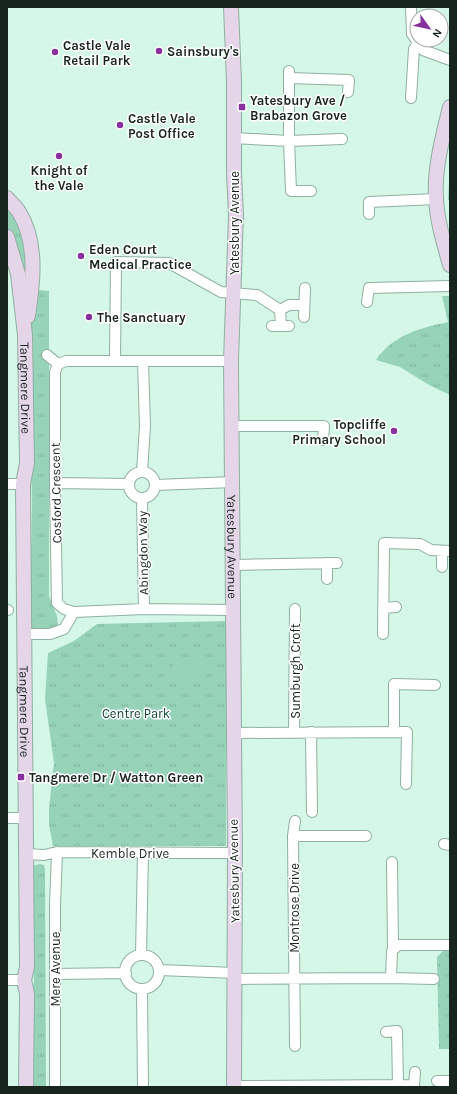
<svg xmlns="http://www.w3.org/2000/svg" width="457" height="1094" font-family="Karla,sans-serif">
  <defs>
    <pattern id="grass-tufts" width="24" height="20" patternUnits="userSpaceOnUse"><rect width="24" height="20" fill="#97d3b9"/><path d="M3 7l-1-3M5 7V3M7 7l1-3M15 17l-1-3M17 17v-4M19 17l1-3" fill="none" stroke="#81b59f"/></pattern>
    <pattern id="forest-crowns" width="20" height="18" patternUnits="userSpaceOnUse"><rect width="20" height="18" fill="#97d3b9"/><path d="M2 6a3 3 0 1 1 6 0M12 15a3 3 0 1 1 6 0" fill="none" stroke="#81b59f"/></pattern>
  </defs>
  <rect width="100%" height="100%" fill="#d5f7e7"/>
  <path fill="url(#grass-tufts)" d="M7 207 20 227 26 260 27 281 7 231Z
    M38 290 49 291V596L57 616 58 624 54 630 32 629 30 625 32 506 29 345 34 296Z
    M442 296H450V395L429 385 400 367 376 360C393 335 420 328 448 322Z
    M226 621V846H53L49 825V808L54 763 45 699 48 653 74 641 97 624Z
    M40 864 44 865 45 870 46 1087H32L30 1007 34 981 31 947 32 866Z
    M443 951H450V1049H439L437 957Z"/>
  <path fill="url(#forest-crowns)" d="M450 165V201L448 200Z"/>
  <path fill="#97d3b9" d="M173 662H205L206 682 173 683Z"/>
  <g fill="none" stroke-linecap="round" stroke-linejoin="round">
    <defs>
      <path id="street" d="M411 7 412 34 423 50 450 60
        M289 71V141L291 191H311
        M289 78 349 80 348 92
        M411 98 414 49 418 43
        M233 138 289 141 342 139
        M369 214V202L436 199
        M367 302 369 288 450 286
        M304 317 305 288
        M272 326H289
        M281 326 280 310 289 305H304
        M47 355 58 364
        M115 360 116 262 169 263 221 292 257 295 280 310
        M231 361H66L58 364 55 372V483L57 603 64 609 74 612 144 609 233 610
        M232 426H324L323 440
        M142 472 145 426 143 361
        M129 485a13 13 0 1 1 26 0a13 13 0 1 1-26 0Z
        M55 483 129 484
        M7 484H23
        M155 485 234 482
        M142 498 144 609
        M233 565 337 563
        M442 567V551
        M327 579V563
        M383 608 396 607
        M7 610H8
        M25 634H50L64 629 74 612
        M383 634 384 543 420 544 431 550 450 551
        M294 732 295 609
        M311 732 312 812
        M394 732V684L435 685
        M233 733 407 732 406 784
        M7 818H26
        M293 836H366
        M444 844 450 845
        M26 854 44 855 57 852 235 853
        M392 862 393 948
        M141 955 143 853
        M125 972a17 17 0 1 1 34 0a17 17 0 1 1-34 0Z
        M159 970 235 973
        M55 974 126 973
        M391 978 434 979
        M234 979 391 978 392 951 398 945H450
        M7 980H24
        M142 989 143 1087
        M386 1032 397 1031 398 1085
        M295 1046 293 836 295 821
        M437 1081H450
        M234 1086 414 1085
        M55 1087V906L57 852
        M414 1087 415 1072"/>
      <g id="secondary">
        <path id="s1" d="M231 7 234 82V173L236 215 231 361 235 853 234 1087"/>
        <path d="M450 107C443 136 434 168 436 198 437 221 444 243 450 265"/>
        <path d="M7 198C11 203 16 207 19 212 38 242 33 283 28 316"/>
        <path id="s2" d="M7 237 18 274 25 335 27 463 23 484 27 967 24 980 27 994 26 1087"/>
      </g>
    </defs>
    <use href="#street" stroke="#8fb0a1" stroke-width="12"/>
    <use href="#secondary" stroke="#8fb0a1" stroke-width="16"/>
    <use href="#street" stroke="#fff" stroke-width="10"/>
    <use href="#secondary" stroke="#e4d5e8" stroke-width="14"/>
  </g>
  <g fill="#87319f" stroke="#fff" stroke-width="1.5">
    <circle cx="159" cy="51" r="4"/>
    <circle cx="55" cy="52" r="4"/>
    <rect x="238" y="103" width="8" height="8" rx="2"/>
    <circle cx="120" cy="125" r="4"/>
    <circle cx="59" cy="156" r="4"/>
    <circle cx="81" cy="256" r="4"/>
    <circle cx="89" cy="317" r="4"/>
    <circle cx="394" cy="431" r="4"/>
    <rect x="17" y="773" width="8" height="8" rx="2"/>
  </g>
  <g text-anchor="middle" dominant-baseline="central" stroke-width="3" stroke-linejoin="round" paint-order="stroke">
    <g font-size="13" font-weight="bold" fill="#18251f" stroke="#fff" text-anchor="start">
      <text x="63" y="45">Castle Vale<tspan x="63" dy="15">Retail Park</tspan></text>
      <text x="167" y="51">Sainsbury's</text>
      <text x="250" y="100">Yatesbury Ave /<tspan x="250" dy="15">Brabazon Grove</tspan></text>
      <text x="128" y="118">Castle Vale<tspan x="128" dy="15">Post Office</tspan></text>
      <text x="59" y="170" text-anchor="middle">Knight of<tspan x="59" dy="15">the Vale</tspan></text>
      <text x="89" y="249">Eden Court<tspan x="89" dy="15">Medical Practice</tspan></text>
      <text x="97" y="317">The Sanctuary</text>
      <text x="386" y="424" text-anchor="end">Topcliffe<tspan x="386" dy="15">Primary School</tspan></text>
      <text x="29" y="777">Tangmere Dr / Watton Green</text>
    </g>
    <g font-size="13" fill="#18251f" stroke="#fff">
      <text transform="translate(234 223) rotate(-90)">Yatesbury Avenue</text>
      <text stroke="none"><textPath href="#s2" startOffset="153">Tangmere Drive</textPath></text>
      <text transform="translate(56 493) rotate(-91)">Cosford Crescent</text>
      <text stroke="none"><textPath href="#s1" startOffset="540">Yatesbury Avenue</textPath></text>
      <text transform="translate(143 553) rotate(-91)">Abingdon Way</text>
      <text transform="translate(295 671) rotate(-90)">Sumburgh Croft</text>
      <text stroke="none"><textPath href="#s2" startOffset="477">Tangmere Drive</textPath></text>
      <text x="130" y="853">Kemble Drive</text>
      <text transform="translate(234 871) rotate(-91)">Yatesbury Avenue</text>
      <text transform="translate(294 908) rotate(-90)">Montrose Drive</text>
      <text transform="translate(55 969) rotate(-90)">Mere Avenue</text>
    </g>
    <g font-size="13" fill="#104533" stroke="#fff">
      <text x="136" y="713">Centre Park</text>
    </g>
  </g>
  <rect width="457" height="1094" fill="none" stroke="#18251f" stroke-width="16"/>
  <g transform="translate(429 28) rotate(123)"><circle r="19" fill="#ffffff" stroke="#a3a8a5"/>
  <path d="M0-3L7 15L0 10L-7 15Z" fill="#87319f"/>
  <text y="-6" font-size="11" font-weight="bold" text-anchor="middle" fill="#18251f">N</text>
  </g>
</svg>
